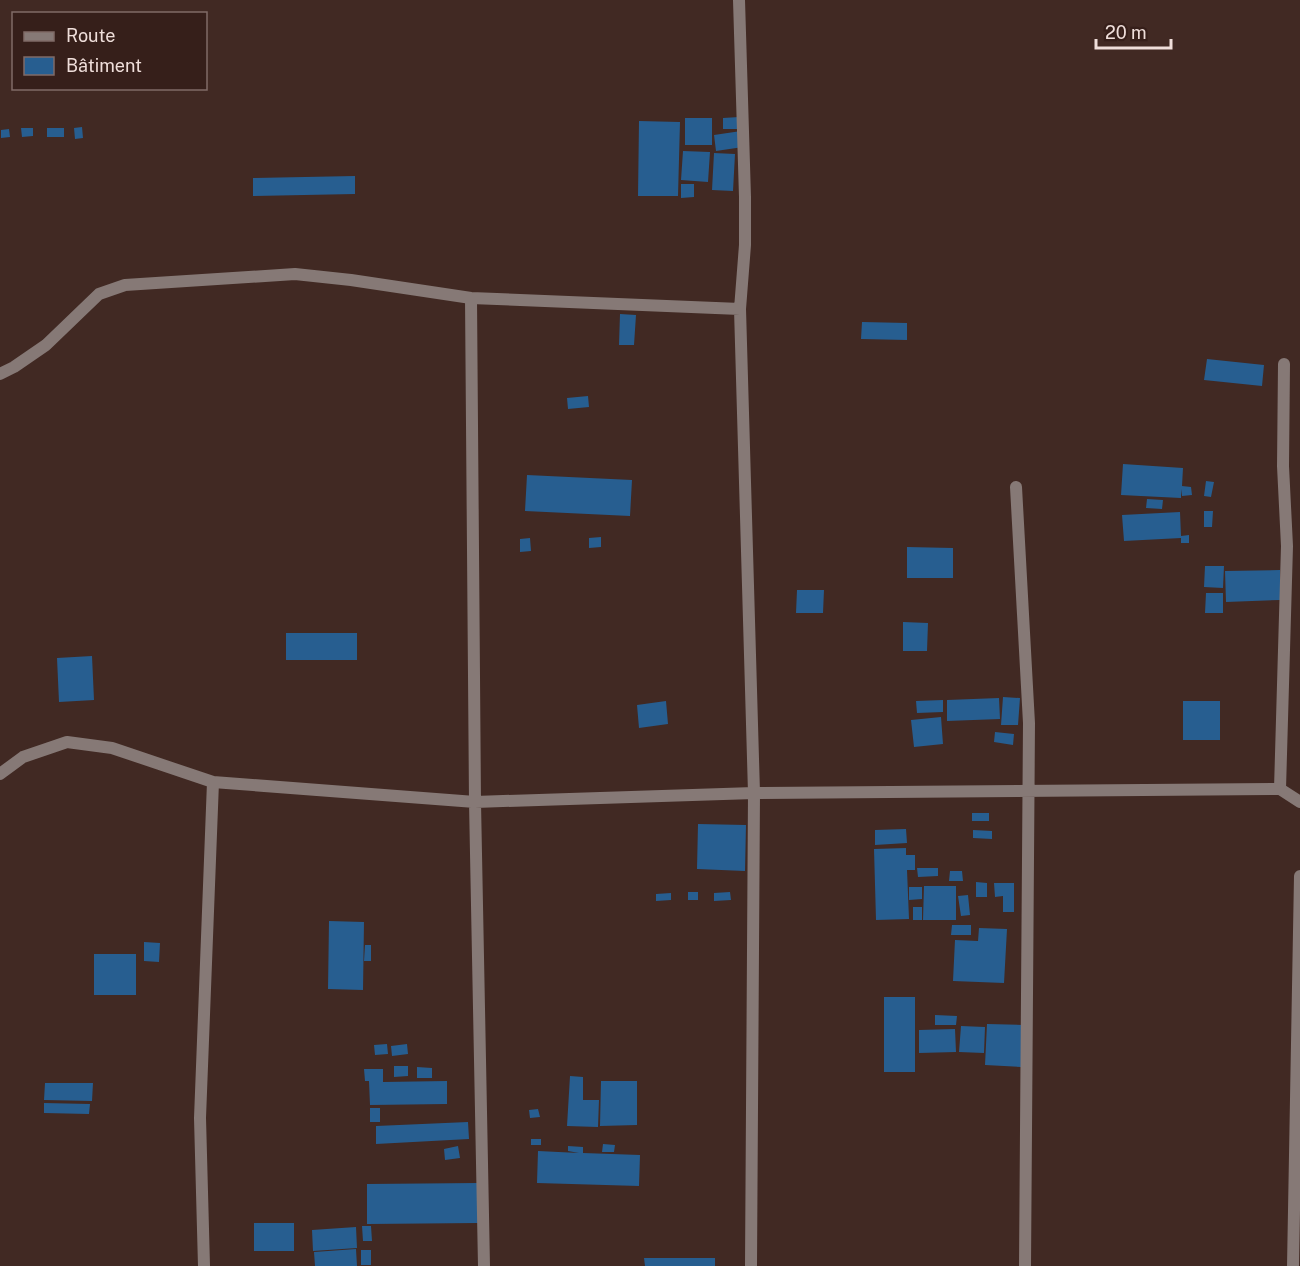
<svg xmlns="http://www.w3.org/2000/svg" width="1300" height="1266" font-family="'Public Sans',sans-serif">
  <rect width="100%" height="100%" fill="#412923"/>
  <path fill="#275e90" d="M739 117V129H723V118Z
    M685 118H712V145H685Z
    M639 121 680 122 678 196H638Z
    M82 127 83 138 75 139 74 128Z
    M21 128H33V136L22 137Z
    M47 128H64V137H47Z
    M9 129 10 137 1 138V130Z
    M741 131 743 147 716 151 714 135Z
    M683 151 710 152 708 182 681 180Z
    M714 153 735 154 733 191 712 190Z
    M355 176V194L253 196V178Z
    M681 184H694V197L681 198Z
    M620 314 636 315 634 345H619Z
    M862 322 907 323V340L861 339Z
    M1207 359 1264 365 1262 386 1204 380Z
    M588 396 589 407 568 409 567 398Z
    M1123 464 1183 468 1182 486 1191 487 1192 495 1182 496 1181 489V498L1121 495Z
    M527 475 632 480 630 516 525 511Z
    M1206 481 1214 482 1211 497 1204 496Z
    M1147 499 1163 500 1162 509 1146 508Z
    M1204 511H1213L1212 527H1204Z
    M1180 512 1181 536 1189 535V543H1181V538L1124 541 1122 515Z
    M601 537V547L589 548V538Z
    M530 538 531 551 520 552V539Z
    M907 547 953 548V578H907Z
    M1205 566H1224L1223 588 1204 587Z
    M1280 570V600L1226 602 1225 571Z
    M797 590H824L823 613H796Z
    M1206 593H1223V613H1205Z
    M903 622 928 623 927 651H903Z
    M286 633H357V660H286Z
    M92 656 94 700 59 702 57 658Z
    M1003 697 1020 698 1018 725H1001Z
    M999 698 1000 719 947 721V700Z
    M943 700V712L917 713 916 701Z
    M666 701 668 724 639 728 637 705Z
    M1183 701H1220V740H1183Z
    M941 717 943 744 914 747 911 720Z
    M995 732 1014 734 1013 745 994 742Z
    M972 813H989V821H972Z
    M698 824 746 825 745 871 697 869Z
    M906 829 907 843 875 845V830Z
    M973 830 992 831V839L973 838Z
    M906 848V855H915V870H907L909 919 876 920 874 849Z
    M917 868H938V876L918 877Z
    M950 871H962L963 881H949Z
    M976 882 987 883V897H976Z
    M994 883H1014V912H1003V896L995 897Z
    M924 886H956V920H923Z
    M909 887H922V899L909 900Z
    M688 892H698V900H688Z
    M730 892 731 900 714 901V893Z
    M671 893V900L656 901V894Z
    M968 895 970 915 961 916 958 896Z
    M913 907H922V920H913Z
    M329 921 364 922 363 990 328 989Z
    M952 925H971V935H951Z
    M979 928 1007 929 1004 983 953 981 955 940 978 941Z
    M144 942 160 943 159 962 144 961Z
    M365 945H371V961H364Z
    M94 954H136V995H94Z
    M884 997H915V1072H884Z
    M935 1015 957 1016 956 1025H935Z
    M987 1024 1023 1025 1021 1067 985 1065Z
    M961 1026 985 1027 984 1053 959 1052Z
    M955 1029 956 1052 919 1053V1030Z
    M387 1044 388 1054 375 1055 374 1045Z
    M407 1044 408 1054 392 1056 391 1046Z
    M394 1066H408V1076L394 1077Z
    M417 1067 432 1068V1078H417Z
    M364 1069H383V1082L447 1081V1104L370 1105 369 1081H365Z
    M570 1076 583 1077V1100H599L598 1127 567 1126Z
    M601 1081H637V1125L600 1126Z
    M45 1083H93L92 1101 44 1100Z
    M44 1103 90 1104 89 1114 44 1113Z
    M370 1108H380V1122H370Z
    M538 1109 540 1117 530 1118 529 1110Z
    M468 1122 469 1139 376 1144V1126Z
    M531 1139H541V1145H531Z
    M603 1144 615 1145 614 1152H602Z
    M458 1146 460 1158 445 1160 444 1149Z
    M568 1146 583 1147V1153L640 1155 639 1186 537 1183 538 1151 579 1153 568 1151Z
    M478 1183V1223L367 1224V1184Z
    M254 1223H294V1251H254Z
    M362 1226H371L372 1241H363Z
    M356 1227 357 1248 313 1251 312 1230Z
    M356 1249 357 1266H315L314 1252Z
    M361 1250H371V1265H361Z
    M644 1258H715V1266H645Z"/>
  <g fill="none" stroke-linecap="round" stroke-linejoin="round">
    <path stroke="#867976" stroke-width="12" d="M739 0 745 197V245L740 309 754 793 751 1266
      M471 298 475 802 484 1266
      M0 374 14 367 46 345 99 294 125 285 295 274 351 280 471 298 740 309
      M1016 487 1029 723 1025 1266
      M0 774 23 757 67 742 112 748 213 782 475 802 754 793 1280 789 1300 802
      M1280 789 1287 546 1283 466 1284 364
      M204 1266 200 1118 213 782
      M1293 1266 1300 876"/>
  </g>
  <rect x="12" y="12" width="195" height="78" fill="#361f1a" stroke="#806b67" stroke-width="1.5"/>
  <rect x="24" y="32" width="30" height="9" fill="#867976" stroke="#806b67" stroke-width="1.5"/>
  <text x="66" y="42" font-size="18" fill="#efdeda">Route</text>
  <rect x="24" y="57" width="30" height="18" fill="#275e90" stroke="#806b67" stroke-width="1.5"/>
  <text x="66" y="72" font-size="18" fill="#efdeda">Bâtiment</text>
  <path d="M1096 39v9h75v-9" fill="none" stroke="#efdeda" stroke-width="3"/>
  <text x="1105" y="39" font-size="18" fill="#efdeda" stroke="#361f1a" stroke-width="4.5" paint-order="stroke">20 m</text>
</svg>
